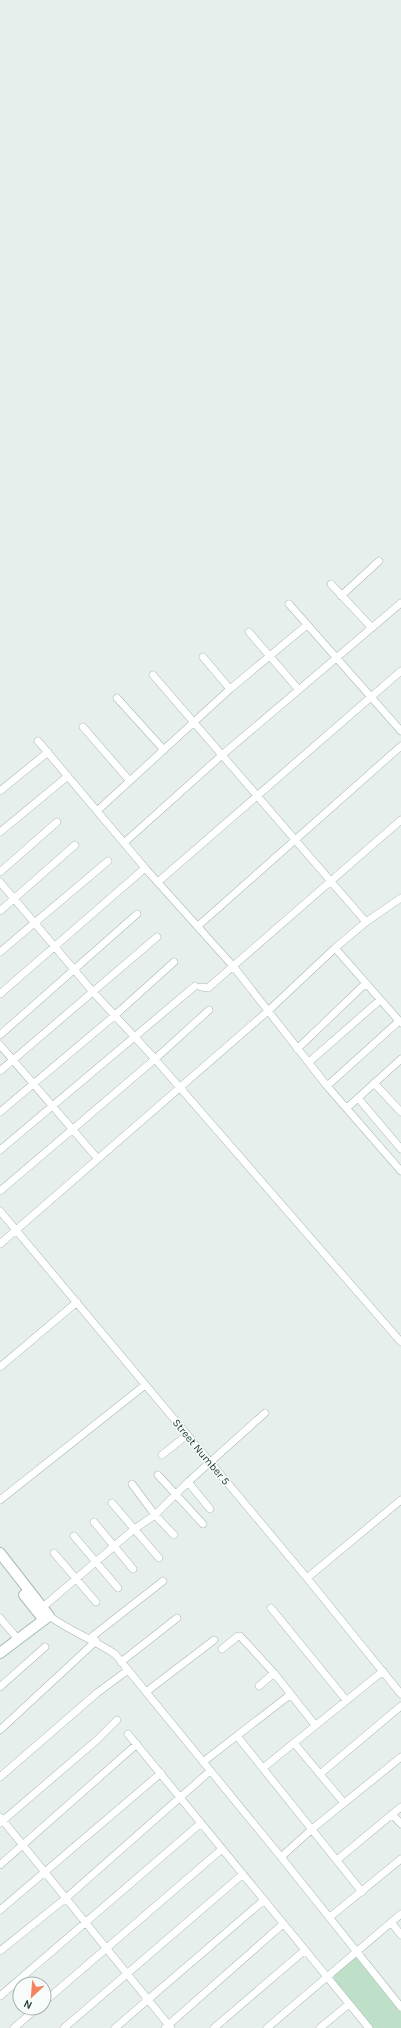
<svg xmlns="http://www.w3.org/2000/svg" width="401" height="2028" font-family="Karla,sans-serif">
  <rect width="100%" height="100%" fill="#e6efeb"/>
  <path fill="#bfe0c8" d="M355 1955 401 2012V2028H372L334 1982V1974Z"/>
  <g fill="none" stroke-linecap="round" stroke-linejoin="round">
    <defs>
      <path id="street" d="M331 584 372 628
        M341 596 379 561
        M289 604 401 731
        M249 632 299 690
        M203 657 230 689
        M153 675 366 922
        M117 698 164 750
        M83 727 129 780
        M38 741 145 868 233 966 327 1086 401 1171
        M0 791 48 752
        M97 811 230 689 307 625
        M0 832 68 776
        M125 842 222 755 401 603
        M0 872 57 822
        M159 881 401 671
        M0 882 93 992 155 1059 401 1342
        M0 911 75 845
        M198 926 401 746
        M335 948 401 1023
        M0 952 108 861
        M201 987 208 988 401 820
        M0 994 145 868
        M0 1035 137 914
        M0 1045 98 1159
        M297 1049 366 983
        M309 1062 380 1000
        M0 1071 157 937
        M374 1083 401 1112
        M327 1086 399 1021
        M358 1098 401 1149
        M348 1107 401 1059
        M0 1112 114 1016 174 962
        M0 1150 195 986
        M0 1191 155 1059 209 1010
        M0 1211 307 1578 401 1694
        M0 1244 268 1011 335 948 366 922 401 898
        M0 1367 77 1302
        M162 1455 187 1435
        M158 1475 203 1524
        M188 1482 210 1509
        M132 1484 155 1515 174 1535
        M0 1500 145 1385
        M112 1503 159 1558
        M94 1522 133 1569
        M74 1536 118 1588
        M54 1553 96 1602
        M307 1578 401 1500
        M43 1607 133 1530 155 1515 188 1482 265 1413
        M271 1608 346 1700
        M49 1616C70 1631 94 1640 115 1654L281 1857 401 2007
        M0 1618 18 1639
        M89 1639 163 1581
        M222 1649 238 1636H240L274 1673 315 1725
        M121 1662 177 1618
        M259 1686 274 1673
        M0 1687 45 1647
        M146 1692 214 1640
        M0 1730 96 1641
        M128 1734 369 2028
        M237 1736 362 1892
        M294 1743 344 1803
        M203 1762 291 1694
        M263 1768 383 1671
        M320 1774 401 1706
        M0 1777 97 1693 128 1670
        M392 1814 401 1824
        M0 1817 171 2028
        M0 1823 97 1740 117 1720
        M281 1857 312 1829 401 1757
        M337 1860 401 1807
        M0 1865 137 1744
        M0 1910 161 1773
        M330 1917 401 1859
        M391 1922 401 1935
        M0 1951 66 1898 210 1771
        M0 1996 201 1823
        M44 2002 222 1849
        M14 2028 37 2008
        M64 2028 243 1874
        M115 2028 264 1900
        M165 2028 283 1924
        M214 2028 305 1950
        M267 2028 401 1914
        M320 2028 349 2004"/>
      <path id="secondary" d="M0 1553 49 1616 0 1653
        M24 1595 44 1620"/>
    </defs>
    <use href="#street" stroke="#a8b8b2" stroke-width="8"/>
    <use href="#secondary" stroke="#a4bbb3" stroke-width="12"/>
    <use href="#street" stroke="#fff" stroke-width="7"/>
    <use href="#secondary" stroke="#fff" stroke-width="10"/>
  </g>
  <g text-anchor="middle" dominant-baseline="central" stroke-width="3" stroke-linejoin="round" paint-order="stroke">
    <g font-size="11" fill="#24423a" stroke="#f7fbf9">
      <text transform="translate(201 1452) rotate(50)">Street Number 5</text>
    </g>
  </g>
  <g transform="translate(32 1996) rotate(206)"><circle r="19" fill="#f7fbf9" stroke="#a3b1ad"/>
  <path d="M0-3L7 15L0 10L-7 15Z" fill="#f4845f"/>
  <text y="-6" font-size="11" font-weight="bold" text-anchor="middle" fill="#24423a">N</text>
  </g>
</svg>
